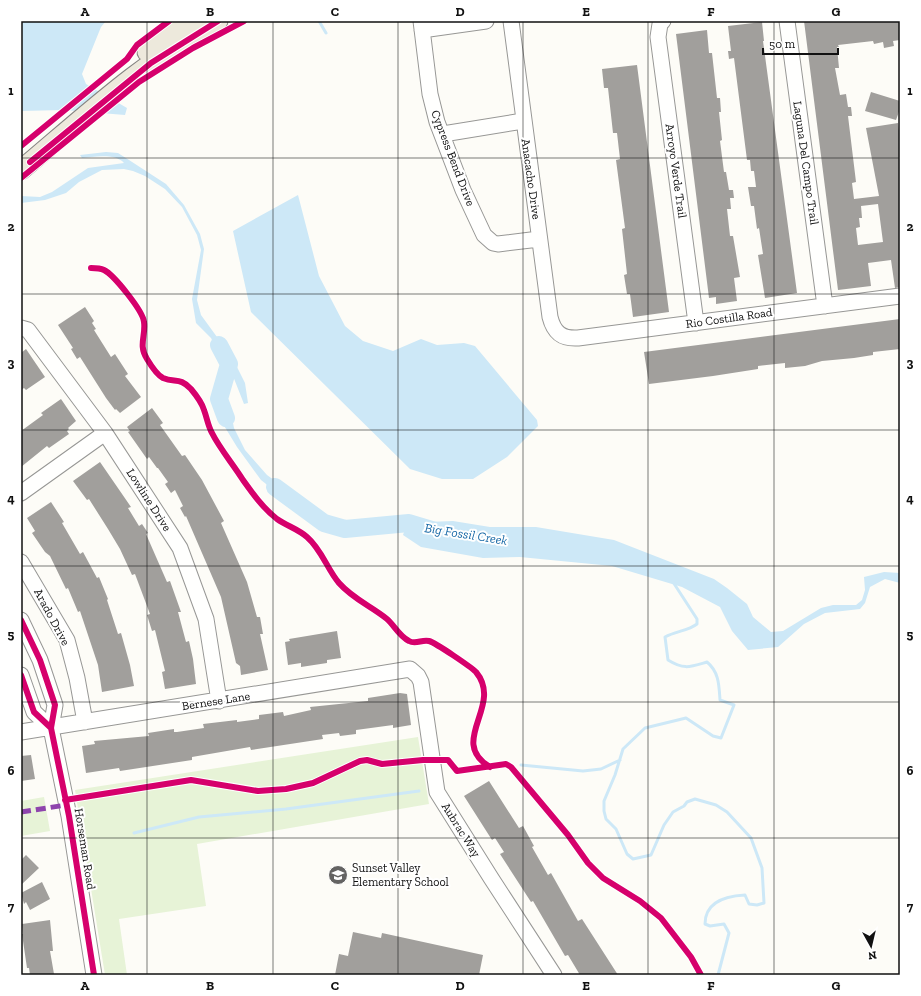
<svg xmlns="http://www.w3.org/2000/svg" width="921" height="996" font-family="'Zilla Slab',serif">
  <rect width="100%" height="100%" fill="#fdfcf7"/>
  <path fill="#e7f3d7" d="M418 737 429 804 197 844 206 906 119 919 127 975H105L75 790Z
    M44 797 50 831 21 836V801Z"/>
  <path fill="#cde8f7" d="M21 21H106L101 27 82 74 86 84 127 108 125 115 64 110 21 111Z
    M106 152 118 153 129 160 166 184 184 205 200 234 204 249 197 300 201 315 233 359 245 383 248 403 244 404 231 371 219 354 211 338 196 323 192 299 201 250 197 235 182 207 165 189 145 176 133 171 124 169 102 170 79 182 66 193 45 200 21 203V196L40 197 52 192 88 168 124 163C115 153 94 157 82 158L80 155Z
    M298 195 319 276 345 326 363 341 393 351 421 339 437 345 464 343 475 346 537 420 538 426 507 457 473 479H442L410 469 251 312 233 231Z
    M217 390 230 408 234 428 245 450 267 475 289 491 295 501 290 503 261 480 237 447 223 424 214 399Z
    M453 521 490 527H536L614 540 714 579 727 588 747 604 753 617 771 632 783 631 821 608 833 605H856L862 600 865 590 864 577 884 572 900 573V583L885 579 870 587 865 603 860 609 825 613 804 624 778 647 748 650 732 631 720 607 682 587 612 566 520 557 483 558 421 547 403 535 405 529 427 522Z"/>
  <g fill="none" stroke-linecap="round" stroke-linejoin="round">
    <path stroke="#cde8f7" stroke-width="3" d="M319 21 326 33
      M673 582 697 619V624C688 631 676 631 665 637L668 660C684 670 690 667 707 662 719 672 719 685 720 700L734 705 721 738 713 736 686 718 645 728 623 749 615 775 604 801V811L606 819 616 829 627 854 633 859 651 855 664 825 673 812 684 806 687 802 695 799 716 805 727 812 751 838 762 868 764 903 757 905 749 904 745 895C726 896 705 902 705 924L710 926 724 924 729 933 718 975
      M521 765 583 771 601 769 620 760
      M134 833 199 817 286 809 419 791"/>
    <path stroke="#cde8f7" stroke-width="18" d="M219 345 229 364 219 399 226 418
      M275 487 324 523 345 529 409 523 439 532"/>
  </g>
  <path fill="#a19f9c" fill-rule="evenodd" d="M804 21H900V40L893 41 894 46 884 48 883 42 874 44 873 41 838 45 839 47H837L839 68H835L840 95 846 94 848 107H851L852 116H848L856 182 852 183 854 199 879 196 866 128 898 123 900 139V287L895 288 891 260 868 263 871 286 838 290ZM878 204 883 242 858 245 856 228 860 227 859 218H862L861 206Z
    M762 22 764 41H763L797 293 765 298 758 255 763 254 759 228 757 229 754 206H751L748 187H756L754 171H751L750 160H747L734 58 729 59 728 51H731L728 26Z
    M707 30 709 53H712L717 98H720L721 112H719L722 140 720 141 724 172H726L729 190H733L734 198H730L731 209H727L730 236H733L740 277 734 278 737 301 716 304V297L709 298 676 34Z
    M637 65 669 312 633 317 630 294H627L624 275 627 274 622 229 625 228 616 160 620 159 617 133H613L608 88H604L602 69Z
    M871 92 900 101V109L896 120 865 111Z
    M85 307 94 321 92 323 96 329 94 330 111 357 115 354 128 374 125 376 141 397 120 413 116 409 115 410 106 398 80 357 77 359 71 349 73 348 58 325Z
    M900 319V349L873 352V355L854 358 822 361 805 366 785 368V363L758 366V369L713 376 649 384 644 352Z
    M26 349 45 377 26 390 24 388 21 390V353Z
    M61 399 76 421 68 428 69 429 67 431 69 434 49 448 47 446 21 467V431L43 415 41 413Z
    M152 408 163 423 160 425 182 456 185 455 202 480 224 521 221 523 247 582 257 617H260L263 634H260L268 670 241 675 240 666 236 663 221 597 186 516 185 517 180 508 183 506 175 490 171 493 165 484 168 482 158 468H157L149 457 147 459 128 432 130 431 127 427Z
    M100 462 131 507 128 508 139 526 142 524 148 533 146 534 167 582 170 581 181 612H178L186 642 189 641 193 659 196 684 165 689 162 672 165 671 155 630 152 631 147 615 150 614 135 574 132 575 120 549 108 529 89 499 87 500 73 481Z
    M51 502 64 522 62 523 80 554 83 552 97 578 99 577 108 599 107 600 118 634 121 633 130 665 134 686 102 692 98 665 80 611 78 612 68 588 66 589 50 556 45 552 32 533 35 531 27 518Z
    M337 631 341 658 327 660V663L301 667V663L288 665 285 642 290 641 289 639Z
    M400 693 407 694 411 725 393 728V725L356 730V734L340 736 339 733 322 735 323 739 251 750 250 747 192 757V760L120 771 119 768 86 773 82 746 95 744 94 741 149 736 148 733 174 729V732H177L204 728 203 724 237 720V722L259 719V715L283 712 284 716 311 710 310 707 368 701V698Z
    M31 755 35 779 21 781V756Z
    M489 781 519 828 523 826 534 846 532 847 548 875 551 873 578 921 582 919 618 975H580L568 955 565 956 533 901 531 902 500 854 504 852 495 838 492 840 464 796Z
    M26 855 39 868 21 885V860Z
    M42 882 50 899 30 910 26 902 24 904 21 893Z
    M50 920 53 951H50L54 974 30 975 29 968H27L22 934H23L22 924Z
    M353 932 381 938 382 933 483 955 479 975H335L339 954 348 956Z"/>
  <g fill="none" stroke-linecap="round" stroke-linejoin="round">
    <defs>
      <path id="minor" d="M421 21 430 94 437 122 463 190 484 235 493 243 498 244 539 239
        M511 21 550 317C554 333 562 339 578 338L900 296
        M663 21 660 24 658 37 696 323
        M787 21 825 306
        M422 30 486 21
        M443 134 523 121
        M21 328 28 330 105 433 180 548 206 619 219 701
        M21 493 105 433
        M21 562 67 640 77 678 85 722
        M21 620 40 660 55 705 51 728 69 816 94 975
        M21 675 34 712 51 728
        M21 732 410 669 418 676 421 682 437 792 491 878 554 975"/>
      <path id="major" d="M147 52 188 21
        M21 170C84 117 145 60 218 21"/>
    </defs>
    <use href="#minor" stroke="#979795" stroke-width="17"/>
    <use href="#major" stroke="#858482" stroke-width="21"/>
    <use href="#minor" stroke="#fffffe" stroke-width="15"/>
    <use href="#major" stroke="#ede9dc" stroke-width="19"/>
    <path stroke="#8e44ad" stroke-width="5" stroke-dasharray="10 5" stroke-linecap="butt" d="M21 812 66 805"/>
    <defs>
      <path id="cycleway" d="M21 146 127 59 137 45 169 21
        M30 162 151 63 218 21
        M21 178 139 82 193 48 244 21
        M91 268C95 268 100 268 104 270 114 275 143 311 144 322 146 336 138 345 147 359 150 364 157 375 163 378 175 383 180 377 191 389 196 395 202 403 204 410 207 418 208 426 212 433 220 449 233 464 243 480 253 494 263 508 277 519 287 526 298 529 307 537 322 550 327 569 339 583 353 599 371 606 387 619 394 625 399 636 409 641 416 645 422 639 429 641 436 643 471 667 476 672 504 706 447 741 490 767
        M21 620 40 660 55 705 51 728 69 816 94 975
        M21 675 34 712 51 728
        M65 800 191 780 258 791 286 789 313 783 360 761 367 760 382 764 423 760H448L457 771 506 764 511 767 568 835 588 863 603 878 640 901 661 918 691 957 701 975"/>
    </defs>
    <use href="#cycleway" stroke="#fff" stroke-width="8"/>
    <use href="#cycleway" stroke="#d6006c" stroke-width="6"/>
  </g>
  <path fill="none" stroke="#111" stroke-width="1" stroke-opacity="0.55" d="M147 21V975M273 21V975M398 21V975M523 21V975M648 21V975M774 21V975M21 158H900M21 294H900M21 430H900M21 566H900M21 702H900M21 838H900"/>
  <defs>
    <symbol id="school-disc" viewBox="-11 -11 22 22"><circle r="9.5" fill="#646362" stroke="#fff"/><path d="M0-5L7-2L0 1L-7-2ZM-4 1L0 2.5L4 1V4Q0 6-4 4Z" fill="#fff"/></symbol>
  </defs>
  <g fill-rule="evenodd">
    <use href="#school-disc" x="327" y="864" width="22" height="22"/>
  </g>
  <g text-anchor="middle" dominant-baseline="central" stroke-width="4" stroke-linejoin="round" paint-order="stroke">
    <g font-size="12" fill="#111" stroke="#fff">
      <text transform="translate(453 158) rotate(69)">Cypress Bend Drive</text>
      <text transform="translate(806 163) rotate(82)">Laguna Del Campo Trail</text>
      <text transform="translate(676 171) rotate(82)">Arroyo Verde Trail</text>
      <text transform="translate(531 179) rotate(82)">Anacacho Drive</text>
      <text transform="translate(729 318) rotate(-8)">Rio Costilla Road</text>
      <text transform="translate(149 500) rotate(57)">Lowline Drive</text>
      <text transform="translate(52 617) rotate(62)">Arado Drive</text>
      <text transform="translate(216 701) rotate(-9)">Bernese Lane</text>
      <text transform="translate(461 830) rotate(58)">Aubrac Way</text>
      <text transform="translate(85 849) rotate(81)">Horseman Road</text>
    </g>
    <g font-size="12" fill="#111" stroke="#fff" text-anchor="start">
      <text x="352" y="868">Sunset Valley<tspan x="352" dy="14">Elementary School</tspan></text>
    </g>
    <g font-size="13" font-style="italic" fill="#1768a6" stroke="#fff">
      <text transform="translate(466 534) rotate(9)">Big Fossil Creek</text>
    </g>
  </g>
  <rect width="921" height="996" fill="none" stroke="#ffffff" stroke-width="44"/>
  <g transform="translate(871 946) rotate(172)" stroke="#ffffff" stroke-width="3" paint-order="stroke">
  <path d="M0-3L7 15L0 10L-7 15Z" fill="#111111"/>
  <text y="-6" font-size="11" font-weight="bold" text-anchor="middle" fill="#111111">N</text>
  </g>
  <path d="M763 48v6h75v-6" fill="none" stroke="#111111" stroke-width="2"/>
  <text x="769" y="48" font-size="12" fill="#111111" stroke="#ffffff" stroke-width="3" paint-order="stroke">50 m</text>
  <rect x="22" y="22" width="877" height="952" fill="none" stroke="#111" stroke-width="1.5"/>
  <g font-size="13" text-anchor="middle" font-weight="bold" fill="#111">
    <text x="85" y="16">A</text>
    <text x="210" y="16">B</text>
    <text x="335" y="16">C</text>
    <text x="460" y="16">D</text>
    <text x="586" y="16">E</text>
    <text x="711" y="16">F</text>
    <text x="836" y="16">G</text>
    <text x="11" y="95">1</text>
    <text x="910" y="95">1</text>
    <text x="11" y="231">2</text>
    <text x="910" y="231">2</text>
    <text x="11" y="367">3</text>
    <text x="910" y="367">3</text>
    <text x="11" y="503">4</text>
    <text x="910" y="503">4</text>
    <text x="11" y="639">5</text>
    <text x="910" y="639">5</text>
    <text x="11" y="775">6</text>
    <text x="910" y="775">6</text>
    <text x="11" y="911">7</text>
    <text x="910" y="911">7</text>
    <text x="85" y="990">A</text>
    <text x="210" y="990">B</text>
    <text x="335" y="990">C</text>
    <text x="460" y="990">D</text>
    <text x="586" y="990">E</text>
    <text x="711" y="990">F</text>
    <text x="836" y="990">G</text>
  </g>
</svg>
